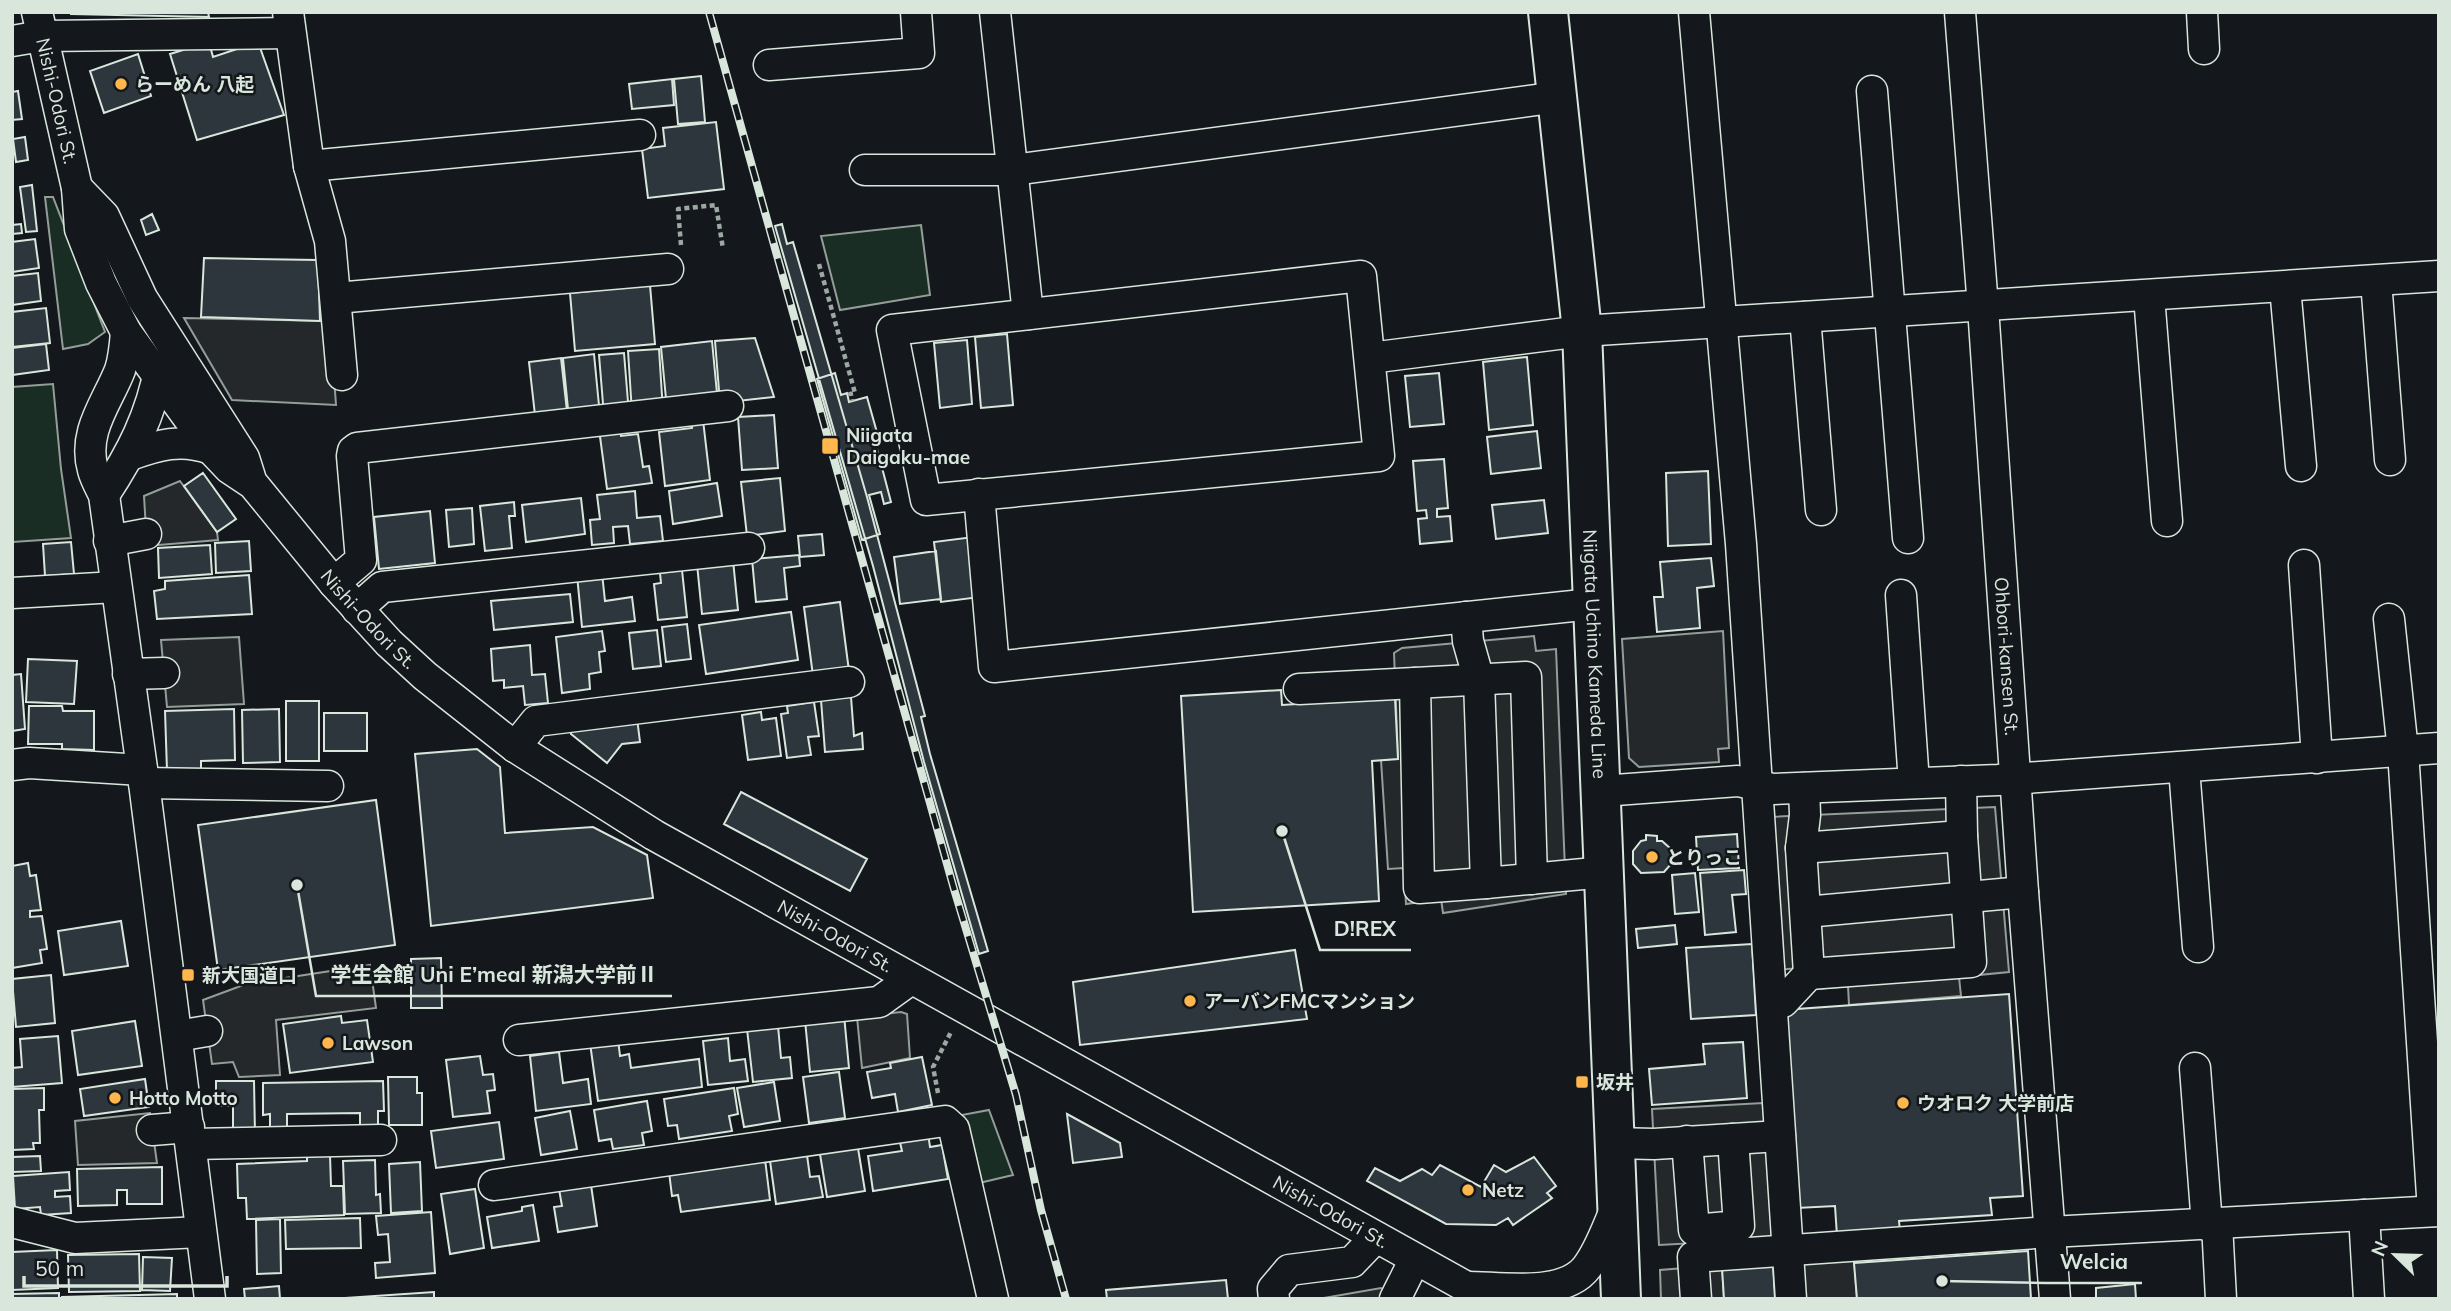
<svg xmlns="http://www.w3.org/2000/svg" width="2451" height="1311" font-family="Mulish,'Noto Sans JP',sans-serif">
  <rect width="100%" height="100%" fill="#14181c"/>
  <path fill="#1a2d24" stroke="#939e99" stroke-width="2" d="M45 197H53L105 332 88 344 63 349Z
    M921 225 930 295 840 310 821 236Z
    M53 384 61 469 71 538 13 542 12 387Z
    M989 1110 1013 1175 975 1184 962 1115Z"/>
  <path fill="#24282b" stroke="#939e99" stroke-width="2" d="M184 318 330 321 336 405 232 400Z
    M180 481 217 532 218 540 147 546 144 496Z
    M1723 631 1729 748 1718 749 1719 762 1639 767 1629 758 1622 639Z
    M1534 636 1536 651 1556 649 1566 894 1443 913 1441 899 1406 904 1404 868 1388 869 1381 760 1398 758 1394 653 1402 648Z
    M239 637 244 704 167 707 161 640Z
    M1995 807 2009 972 1959 977 1961 996 1849 1005 1848 986 1807 990 1798 968 1777 970 1766 817Z
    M370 965 376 1008 276 1020 280 1075 239 1077 233 1062 212 1064 203 1000 246 984Z
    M901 1012 907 1014 910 1058 862 1068 857 1017Z
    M1763 1103 1772 1239 1659 1245 1652 1109Z
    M150 1113 157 1163 78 1165 75 1121Z
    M1854 1258 1857 1299H1775L1773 1265Z
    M1722 1265 1724 1299H1661L1660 1270Z
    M1381 1288 1400 1299H1318Z"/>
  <path fill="#2c363c" stroke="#d8e6dc" stroke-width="2" d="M71 12H208L209 17 71 14Z
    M209 42 213 57 258 42 284 115 197 140 170 54Z
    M138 54 151 96 104 113 90 71Z
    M701 76 705 122 678 124 674 79Z
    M672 79 674 105 632 109 629 84Z
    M18 91 22 119 12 120V92Z
    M716 122 724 189 648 198 642 149 665 146 663 128Z
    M25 137 28 160 16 162 13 139Z
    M32 185 37 231 26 232 20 187Z
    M152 214 159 230 146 235 141 220Z
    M21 224 22 233 12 234V225Z
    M782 224 787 244 793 242 867 497 925 716 921 717 930 754 988 951 979 954 924 762 873 566 775 226Z
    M35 239 39 268 12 272V242Z
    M204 258 318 260 320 321 201 317Z
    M38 273 41 301 12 305V276Z
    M650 285 655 344 575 351 570 293Z
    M46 308 50 343 12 347V312Z
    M1007 334 1013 405 981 408 975 337Z
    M755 338 774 397 720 403 715 341Z
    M967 340 972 404 940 408 934 343Z
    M712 341 718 404 667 409 661 347Z
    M46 344 49 370 12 375V348Z
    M659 349 663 411 632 413 628 351Z
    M624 353 629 414 604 416 599 355Z
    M594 354 600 416 569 419 563 358Z
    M1527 357 1533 425 1489 430 1483 362Z
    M561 358 568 420 536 424 529 362Z
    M835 373 841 395 847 393 849 402 867 397 878 436 874 437 891 502 884 504 881 492 869 495 880 534 862 540 817 379Z
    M1439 373 1444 424 1410 427 1405 376Z
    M774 415 778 468 742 470 738 417Z
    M703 420 710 480 665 486 659 432 692 428 691 421Z
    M620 426 621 436 638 434 643 467 649 466 652 483 607 489 599 429Z
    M1537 431 1541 468 1491 474 1487 437Z
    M1444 459 1448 508 1437 509V517L1450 516 1452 541 1420 544 1418 519 1427 518 1426 510 1417 511 1413 461Z
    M1708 471 1711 544 1668 546 1666 473Z
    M203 473 236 519 217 532 184 486Z
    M780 478 785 531 747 536 741 482Z
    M717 483 722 516 673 524 669 491Z
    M635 491 637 518 660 516 663 541 630 544 628 526 613 527 614 543 592 545 590 520 600 519 597 495Z
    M581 498 585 534 526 542 522 505Z
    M1544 500 1548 533 1496 539 1492 505Z
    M514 502 515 516H509L512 548 485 551 480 506Z
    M472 508 474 544 449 547 446 510Z
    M430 511 435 563 379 569 374 517Z
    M822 534 824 555 800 557 798 536Z
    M973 537 980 597 941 602 934 542Z
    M249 541 251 571 216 573 215 543Z
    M71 542 74 574 45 576 43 544Z
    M210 545 212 574 159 578 158 548Z
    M936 551 941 599 900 604 894 557Z
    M799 555 800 566 784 568 787 599 756 602 752 559Z
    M1711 558 1714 586 1697 588 1700 628 1657 632 1654 597H1663L1660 562Z
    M733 560 738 610 702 614 697 564Z
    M682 570 687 617 658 620 654 584 661 583 660 573Z
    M602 573 605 601 632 597 635 621 582 627 577 575Z
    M249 575 252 614 157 619 154 591 165 589V581Z
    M570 594 573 622 494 630 491 601Z
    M840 602 849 671 813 676 804 607Z
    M791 612 798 660 706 674 699 625Z
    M687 624 691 659 666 662 662 627Z
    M657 630 661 666 633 669 629 633Z
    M602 631 605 651 599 652 601 672 589 674 590 689 562 693 556 637Z
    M530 645 532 675 545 674 548 703 525 705 523 686 504 688V680L493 681 491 649Z
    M28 659 77 661 74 704 26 702Z
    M21 674 25 729 12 731V675Z
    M1281 690 1282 705 1395 698 1398 759 1372 761 1379 901 1193 912 1181 696Z
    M851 697 854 736 862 733 863 749 825 752 821 700Z
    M286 701H319V761H286Z
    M814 702 819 736 808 737 811 755 787 758 781 714 788 713 787 706Z
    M29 706H62L63 711H94V750L62 749V744H28Z
    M234 709 235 760 201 761V770L167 771 165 711Z
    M279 709 280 762 243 763 242 710Z
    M761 712 762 720 776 718 781 756 748 760 742 715Z
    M324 713H367V751H324Z
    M637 718 640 742 622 744 607 763 571 734 570 726Z
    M477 749 500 767 505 833 593 827 647 855 653 898 431 926 415 754Z
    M741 792 867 859 850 891 724 824Z
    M376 800 395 945 218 970 198 825Z
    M1737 834 1739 868 1698 870 1696 837Z
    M1646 835 1657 836V841H1662L1671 849 1672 863 1664 872 1641 873 1633 864V851L1641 841 1646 840Z
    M28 863 30 876 36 875 41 910 30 911V917L42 916 47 949 40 950 42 963 12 968V866Z
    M1744 870 1746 894 1732 895 1736 932 1705 935 1700 873Z
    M1695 873 1699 912 1675 914 1672 875Z
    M121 921 128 966 64 975 58 931Z
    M1675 925 1677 944 1638 948 1636 929Z
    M1752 944 1756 1015 1691 1019 1686 948Z
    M1295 950 1307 1019 1080 1045 1073 982Z
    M441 958 442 1008H411V959Z
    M51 975 55 1023 16 1027 12 979Z
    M2009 994 2023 1196 1990 1198 1992 1215 1899 1221 1900 1231 1837 1236 1835 1206 1797 1208 1783 1010Z
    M844 1015 849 1068 810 1072 805 1020Z
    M341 1016 342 1023 367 1020 373 1062 290 1073 283 1024Z
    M135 1021 142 1066 78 1075 72 1031Z
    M778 1026 781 1058 790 1057 792 1078 753 1082 747 1029Z
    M58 1036 62 1083 12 1087V1068L22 1067 20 1039Z
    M728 1038 730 1061 745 1059 748 1081 708 1085 703 1041Z
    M618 1039 620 1056 629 1054 631 1068 699 1059 702 1087 598 1101 590 1043Z
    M1743 1042 1747 1098 1652 1105 1649 1069 1705 1064 1703 1044Z
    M559 1052 563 1083 588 1079 591 1104 536 1111 530 1056Z
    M480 1056 483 1075 493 1074 495 1090 487 1091 490 1113 453 1117 446 1060Z
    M922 1057 932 1105 898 1112 895 1094 872 1098 867 1072 891 1068 890 1063Z
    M839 1072 845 1118 809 1123 803 1077Z
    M388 1077H417V1093H422V1125H389Z
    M145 1079 149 1107 84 1116 80 1089Z
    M216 1081H254L255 1134H233V1106H216Z
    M383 1081 384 1111H378V1128L360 1129V1113L287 1114V1131L270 1132V1114L263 1115V1083Z
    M774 1082 780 1121 744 1127 737 1088Z
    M44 1088V1110H39L40 1143H33L34 1149 12 1150V1089Z
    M734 1088 738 1114 729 1116 732 1131 679 1139 677 1125 668 1126 664 1099Z
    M647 1101 652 1131 642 1133 644 1145 613 1149 611 1139 599 1141 594 1110Z
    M570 1111 577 1149 541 1155 535 1118Z
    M1067 1114 1120 1143 1122 1157 1073 1163Z
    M499 1122 504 1159 436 1168 431 1131Z
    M928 1133 930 1147 942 1145 948 1179 873 1191 868 1156 902 1151 899 1138Z
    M857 1142 865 1191 827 1197 819 1148Z
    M330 1155 331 1186H343L344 1215 247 1219 246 1198H238L237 1164 307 1161V1156Z
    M807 1155 810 1177 819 1176 823 1197 776 1204 770 1161Z
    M40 1156 41 1171 13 1172 12 1157Z
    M1534 1157 1556 1186 1547 1193 1552 1198 1513 1225 1508 1218 1496 1225 1446 1224 1367 1181 1375 1168 1400 1181 1422 1169 1432 1175 1440 1165 1481 1187 1494 1165 1506 1172Z
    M765 1159 770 1200 681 1212 678 1195 672 1196 669 1172Z
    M375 1160 376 1195 380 1194 381 1213 345 1214 343 1161Z
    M420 1162 422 1211 391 1213 389 1164Z
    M162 1167V1204H127V1190H117V1205L78 1206 77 1169Z
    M69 1172 70 1190 55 1191V1197L70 1196 71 1213 41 1215 40 1207 15 1209 13 1176Z
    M591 1185 597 1226 558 1232 554 1207 562 1206 559 1189Z
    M475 1189 484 1248 450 1254 441 1194Z
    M533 1205 539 1241 492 1248 487 1217 522 1211V1207Z
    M431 1212 435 1273 376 1278 375 1263 390 1262 388 1234 378 1235 376 1216Z
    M360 1218 361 1248 286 1249 285 1220Z
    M280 1219 281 1273 257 1274 256 1220Z
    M57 1250 58 1288 12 1290V1252Z
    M2028 1251 2031 1299H1857L1854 1263Z
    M139 1254 140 1291 69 1292 68 1255Z
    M143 1257 172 1258 170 1291 142 1290Z
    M1773 1265 1775 1299H1724L1722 1268Z
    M1226 1280 1228 1299H1107L1106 1290Z
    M2135 1284 2136 1299H2096V1288Z
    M279 1286 280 1299H245L244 1289Z
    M434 1292V1299H330Z
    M59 1293V1299H12V1294Z
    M177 1294V1299H62V1297Z"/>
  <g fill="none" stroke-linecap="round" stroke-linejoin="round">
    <defs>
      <g id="minor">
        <path id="s1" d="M37 12 77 188 80 229 101 283 126 332 211 449 229 468 253 484 334 583 389 643 425 676 515 747 654 835 1488 1299"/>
        <path d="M288 12 309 166 330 241 342 375"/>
        <path d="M995 12 1028 314"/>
        <path d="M1694 12 1741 544 1791 1299"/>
        <path id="s2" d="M1960 12 1983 307 2023 892 2055 1299"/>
        <path d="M2202 12 2204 49"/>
        <path d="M12 41 42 36 290 33"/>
        <path d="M769 65 919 53 916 12"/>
        <path d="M1872 91 1908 538"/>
        <path d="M309 166 640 135"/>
        <path d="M865 170H1013L1558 97"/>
        <path d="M77 188 104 216 142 298 244 458 250 477"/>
        <path d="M1361 276 1379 456 926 500 892 330Z"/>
        <path d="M2376 281 2390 460"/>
        <path d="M2285 287 2301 466"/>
        <path d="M2149 296 2167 521"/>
        <path d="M336 298 668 269"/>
        <path d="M1805 317 1821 510"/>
        <path d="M126 332C125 345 124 358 120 370 107 403 82 432 93 470 95 478 100 487 104 495L144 783 210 1299"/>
        <path d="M1370 358 1582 331 2439 276"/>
        <path d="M130 455C158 445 181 438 211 449"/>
        <path d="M979 494 994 667 1592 604"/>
        <path d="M104 495C131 454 151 416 160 366"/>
        <path d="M109 541 146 534"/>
        <path d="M2304 565 2317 758"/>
        <path d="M334 583 361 560 352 456 353 451 357 448 728 406"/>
        <path d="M12 593 116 587"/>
        <path d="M1901 595 1914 783"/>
        <path d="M357 609 382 587 749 548"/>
        <path d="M1466 617 1468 641 1479 680 1486 883 1605 872"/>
        <path d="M2389 619 2403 751 2433 1211"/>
        <path d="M128 674 164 673"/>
        <path d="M1299 689 1415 683"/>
        <path d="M515 747 536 721 849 682"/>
        <path d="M12 765 29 763 142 770"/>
        <path d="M2184 768 2198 947"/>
        <path d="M1961 781 1962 836"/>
        <path d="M144 783 328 786"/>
        <path d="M1602 791 1738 781 1773 789 1998 780 2439 748"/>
        <path d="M1801 848 1962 836 1971 962 1809 974"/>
        <path d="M1486 883 1419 888 1415 683 1526 677 1532 879"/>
        <path d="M1806 912 2023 892"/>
        <path d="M1772 1005 1783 1002 1809 974 1801 848 1805 815 1804 788"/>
        <path d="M177 1036 207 1031"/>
        <path d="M519 1040 879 1002 911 979"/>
        <path d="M2195 1068 2207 1225"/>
        <path d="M152 1130 189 1127"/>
        <path d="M1687 1141 1694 1230 1739 1226 1733 1139"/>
        <path d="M1614 1143 1654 1144 1780 1136"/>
        <path d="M191 1144 381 1140"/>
        <path d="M494 1185 945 1121 954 1129 993 1299"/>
        <path d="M2364 1215 2369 1299"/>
        <path d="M12 1222 75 1238 201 1232"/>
        <path d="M2217 1224 2221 1299"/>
        <path d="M1467 1287C1502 1287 1564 1298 1587 1267 1600 1250 1607 1228 1616 1208"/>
        <path d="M1274 1299 1273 1289 1289 1270 1352 1262 1375 1238"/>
        <path d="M1395 1299 1415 1259"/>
        <path d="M1696 1299 1693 1257 2050 1232 2439 1211"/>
      </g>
      <g id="major">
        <path id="s3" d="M1548 12 1582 331 1621 1299"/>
      </g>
    </defs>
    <use href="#minor" stroke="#d8e6dc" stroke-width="33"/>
    <use href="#major" stroke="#d8e6dc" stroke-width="42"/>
    <path stroke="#9da8a2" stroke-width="4.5" stroke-dasharray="5 3.5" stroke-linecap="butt" d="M681 245 678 209 716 205 723 249
      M819 264 855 393 850 394 852 401
      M938 1093 933 1067 952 1030"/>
    <use href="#minor" stroke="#14181c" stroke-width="30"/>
    <use href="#major" stroke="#14181c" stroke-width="38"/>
    <defs>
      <path id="rail" d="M709 12 954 889 1016 1095 1041 1210 1066 1299"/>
    </defs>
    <use href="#rail" stroke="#d8e6dc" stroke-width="8"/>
    <use href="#rail" stroke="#14181c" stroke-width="5" stroke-dasharray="16" stroke-linecap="butt"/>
  </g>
  <g fill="#ffb74d" stroke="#14181c" stroke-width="2.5">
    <circle cx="121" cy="84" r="7"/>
    <rect x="821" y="437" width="18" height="18" rx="3.5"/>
    <circle cx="1652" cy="857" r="7"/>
    <rect x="181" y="968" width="14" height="14" rx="3.5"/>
    <circle cx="1190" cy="1001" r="7"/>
    <circle cx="328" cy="1043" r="7"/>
    <rect x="1575" y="1075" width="14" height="14" rx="3.5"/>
    <circle cx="115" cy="1098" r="7"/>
    <circle cx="1903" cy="1103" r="7"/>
    <circle cx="1468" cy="1190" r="7"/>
  </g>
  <g text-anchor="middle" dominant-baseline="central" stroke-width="5" stroke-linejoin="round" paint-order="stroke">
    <g font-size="19" font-weight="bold" fill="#d8e6dc" stroke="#14181c" text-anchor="start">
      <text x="135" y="84">らーめん 八起</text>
      <text x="846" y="435">Niigata<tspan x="846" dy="22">Daigaku-mae</tspan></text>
      <text x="1666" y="857">とりっこ</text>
      <text x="202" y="975">新大国道口</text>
      <text x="1204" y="1001">アーバンFMCマンション</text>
      <text x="342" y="1043">Lawson</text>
      <text x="1596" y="1082">坂井</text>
      <text x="129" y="1098">Hotto Motto</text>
      <text x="1917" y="1103">ウオロク 大学前店</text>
      <text x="1482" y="1190">Netz</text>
    </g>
    <g font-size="19" fill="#d8e6dc" stroke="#14181c">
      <text stroke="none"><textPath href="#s1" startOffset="91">Nishi-Odori St.</textPath></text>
      <text stroke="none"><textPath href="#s1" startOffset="712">Nishi-Odori St.</textPath></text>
      <text stroke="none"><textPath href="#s3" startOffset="644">Niigata Uchino Kameda Line</textPath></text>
      <text stroke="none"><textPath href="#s2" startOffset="646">Ohbori-kansen St.</textPath></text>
      <text stroke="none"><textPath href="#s1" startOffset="1279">Nishi-Odori St.</textPath></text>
      <text stroke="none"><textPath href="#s1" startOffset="1846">Nishi-Odori St.</textPath></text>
    </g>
  </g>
  <path fill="none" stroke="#d8e6dc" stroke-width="2.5" d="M1282 831L1320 950H1411M297 885L316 996H672M1942 1281L2046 1283H2142"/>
  <g fill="#d8e6dc" stroke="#14181c" stroke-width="2.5">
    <circle cx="1282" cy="831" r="7"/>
    <circle cx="297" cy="885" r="7"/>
    <circle cx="1942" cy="1281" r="7"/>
  </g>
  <g font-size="21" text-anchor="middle" font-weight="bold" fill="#d8e6dc" stroke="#14181c" stroke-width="5" stroke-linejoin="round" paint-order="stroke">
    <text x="1365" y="936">D!REX</text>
    <text x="494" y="982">学生会館 Uni E’meal 新潟大学前Ⅱ</text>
    <text x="2094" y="1269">Welcia</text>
  </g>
  <rect width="2451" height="1311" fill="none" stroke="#d8e6dc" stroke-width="28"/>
  <g transform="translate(2395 1255) rotate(293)" stroke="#14181c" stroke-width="5" paint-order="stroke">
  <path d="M0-5L12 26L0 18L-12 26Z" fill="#d8e6dc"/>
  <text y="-10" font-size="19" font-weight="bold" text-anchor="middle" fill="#d8e6dc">N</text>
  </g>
  <path d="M24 1276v10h203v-10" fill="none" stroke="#d8e6dc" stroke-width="3.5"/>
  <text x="35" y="1276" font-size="21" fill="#d8e6dc" stroke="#14181c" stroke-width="5" paint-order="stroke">50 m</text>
</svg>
